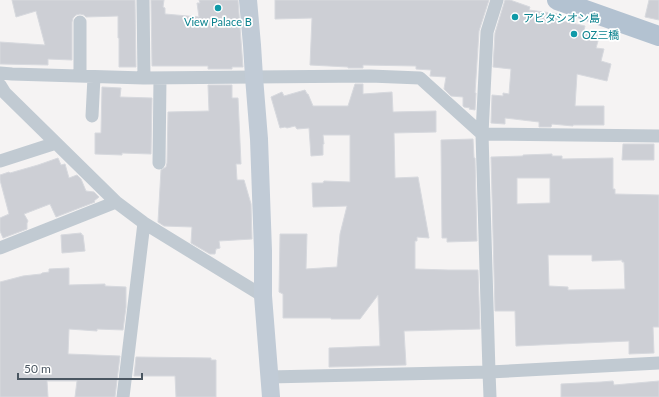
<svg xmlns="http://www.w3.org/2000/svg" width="659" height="397" font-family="Lato,'Noto Sans JP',sans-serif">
  <rect width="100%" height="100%" fill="#f5f3f3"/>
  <path fill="#cdcfd5" stroke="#d7d9de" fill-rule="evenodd" d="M12 0H135L136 67H119V38H118V16L86 17 84 15 80 14 76 15 73 18 72 22V60L48 59V65L0 64V42L45 45 36 11 16 17Z
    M151 0H164L163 7 165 8V14L199 17 197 3H200L199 0H238L243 67H232V69H208V66H152Z
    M275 0H489L479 31 475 93H476L475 110 469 109 470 108 464 107 463 106V97L451 96 444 89 446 77 430 76 431 70 416 69V66L363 65V68H348V67L310 65 312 18 275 19Z
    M505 0H510L530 7 529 10 559 14 558 20 585 26 584 30 600 34 596 48 604 49 601 61 611 64 607 81 577 74 575 106H604V125H573V126L552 124 551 127H539V122L505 118V124L491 123 492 95 503 96V93L509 94 511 69 493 67 495 33Z
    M649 0H659V20L645 17Z
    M355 84H363V94L392 92 393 112 436 111V132L394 133 395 178 418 177 429 238 417 237V241H415V269L448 270H478L480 329 404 331 406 365 329 367V348L380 346 378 295 360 319H331V318H283V294L279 292 280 234H307L306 269 337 267 340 234 347 206 313 207 312 183H323L324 181 350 182V135H323L324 144H323V155L311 156 309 128 297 129 295 126 287 128 285 127 280 128 271 97 282 92 284 96 305 90 307 94H308L313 106H348Z
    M208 85H232V98H238L241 164H236L237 180H244L251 204 252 239 219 241 220 248 216 249 215 254H210L191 243 192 227 164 226 158 222 161 170 166 167 167 163 168 112 209 111Z
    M102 87 121 88 120 97 152 98 151 154 122 153V155L95 154V133H101Z
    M473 139 474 158H475L477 241 447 242V238H442L441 140Z
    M623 144H654V160H622Z
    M552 154V156H562V159L613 158V189H615V194L659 195V327H653L654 353 629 354V341L516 346 515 311H495L491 157 523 156V155ZM517 178H550V203L517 204ZM548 255H592V261L622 260V262H624L625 289 568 290V287L549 286Z
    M58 158 61 165 65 164 69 178 77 175 81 179 86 191 94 192 99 197 94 201 95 202 56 217 50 204 24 214 28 221 27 223V229L3 238 0 231V218L9 214 0 180V175L9 172 10 173 38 165Z
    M81 233 82 235H83L85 251 62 253 61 235Z
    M69 268V285L105 284V286L126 287V307L123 330 97 329V331L69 329 68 354 120 356 115 397H75L77 381H47L48 397H0V282L23 276 41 274 42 273 49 272V269Z
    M136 357 211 358V360H216V397H176L175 376H134Z
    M613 381 614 385 659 381V397H561V384L601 382Z"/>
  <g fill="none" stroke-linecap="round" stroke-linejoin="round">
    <path stroke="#c1cad2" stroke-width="13" d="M143 0 144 78
      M0 73 12 74 144 78 370 76 420 78 482 134 659 136
      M80 76V22
      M0 85 5 93 116 202 144 223 263 296
      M92 116 94 77
      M0 161 56 143
      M159 163 160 78
      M0 248 116 202
      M269 377 489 372 659 363
      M123 397 144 223
      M490 397 489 372 482 134 487 32 497 0"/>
    <path stroke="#c1cbd6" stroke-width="18" d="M248 0 252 45 254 77 259 139 263 251V296L271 397"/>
    <path stroke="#b3c2d1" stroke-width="20" d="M557 0 659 36"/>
  </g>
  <g fill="#0f9aa8" stroke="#fff" stroke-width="1.5">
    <circle cx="218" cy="8" r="4"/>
    <circle cx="515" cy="17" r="4"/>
    <circle cx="574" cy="34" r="4"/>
  </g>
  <g text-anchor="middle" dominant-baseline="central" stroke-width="3.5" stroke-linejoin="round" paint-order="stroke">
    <g font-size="11" fill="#0d838f" stroke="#fff" text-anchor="start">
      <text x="523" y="17">アビタシオン島</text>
      <text x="218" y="21" text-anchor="middle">View Palace B</text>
      <text x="582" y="34">OZ三橋</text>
    </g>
  </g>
  <path d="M18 373v6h124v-6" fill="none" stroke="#4a5661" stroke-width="2"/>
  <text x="24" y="373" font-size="12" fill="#4a5661" stroke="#ffffff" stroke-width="3" paint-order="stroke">50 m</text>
</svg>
